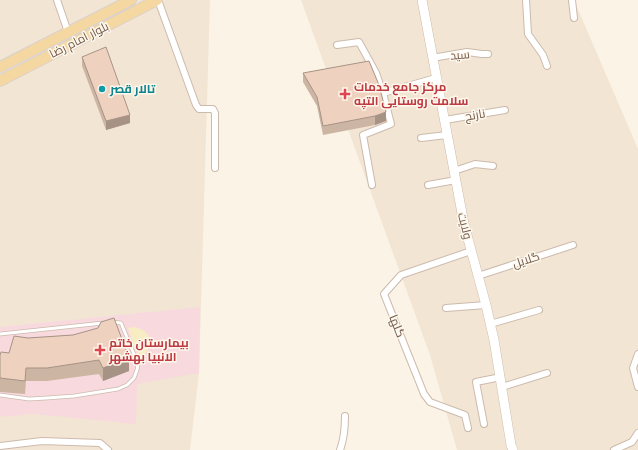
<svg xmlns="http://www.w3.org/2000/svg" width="638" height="450" font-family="'Public Sans',Cairo,sans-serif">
  <rect width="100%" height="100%" fill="#fbf3e6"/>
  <path fill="#f2e5d4" d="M0 0H210L199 373 190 450H0Z
    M301 0H574L638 149V450H457L430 355Z"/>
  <path fill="#f8d9dd" d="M200 307 199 373 137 384 136 424 34 414 0 417V327Z"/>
  <path fill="#f8edc2" d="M134 327C154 331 155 348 139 358L128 328Z"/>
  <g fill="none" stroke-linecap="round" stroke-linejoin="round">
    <defs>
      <path id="lane" d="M0 334 103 323
        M0 395 29 399 47 398 74 396 118 389 127 385 134 378 137 370 138 364 121 323 113 322"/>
      <path id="street" d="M57 0 68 32
        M158 0 196 105 199 109H213L215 113V168
        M526 0 528 34 543 55 547 66
        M572 0 574 18
        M337 45 359 42 376 73 383 93
        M432 58 467 52 482 54H488
        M445 120 505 110
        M421 138 447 135
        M454 171 475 164 493 166
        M372 185 363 135 391 124 383 93 436 78
        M428 185 456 180
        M478 276 573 245
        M446 308 486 305
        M490 324 539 310
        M638 354 633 368 638 387
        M502 387 547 373
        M484 424 476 382 501 377
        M468 428 465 415 430 402 424 394 384 294 401 275 471 251
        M0 446 42 441 100 443 108 450
        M340 450C344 439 345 428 345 416
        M614 450 632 442 638 433"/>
      <path id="secondary" d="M422 0 464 224 486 305 494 340 511 445 513 450"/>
      <path id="primary" d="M0 67 131 0
        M0 81 157 0"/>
    </defs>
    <use href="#lane" stroke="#ccbbad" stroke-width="4.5"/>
    <use href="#street" stroke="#ccbbad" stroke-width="8"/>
    <use href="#secondary" stroke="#d0bdad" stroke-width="10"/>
    <use href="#primary" stroke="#d8d1cd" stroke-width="12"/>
    <use href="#lane" stroke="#fff" stroke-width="3"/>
    <use href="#street" stroke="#fff" stroke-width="6"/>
    <use href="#secondary" stroke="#fff" stroke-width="9"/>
    <use href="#primary" stroke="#f5d7a2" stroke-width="10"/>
  </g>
  <path fill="#cdb5a4" d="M82 57 130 123 106 130 82 66Z
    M303 73 386 121 375 125 323 135 317 106 303 82Z
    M73 335 129 371 103 381 99 374 47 381H26L25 394 0 392V355L9 353 28 338Z"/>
  <path fill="#a79386" d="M386 112V121L375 125V116Z
    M130 115V123L106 130V121Z
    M129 358V371L103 381V368Z"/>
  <path fill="#eed2bf" stroke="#a79386" d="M106 47 130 115 106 121 82 57Z
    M369 61 379 85 386 112 375 116 323 126 317 97 303 73Z
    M114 318 129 358 103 368 99 360 47 368H26L25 381 0 378V355L1 352 9 353 14 336 28 338 73 335 98 328 101 322Z"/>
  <circle fill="#0f9aa8" stroke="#fef7ec" stroke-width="1.5" cx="102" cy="89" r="4"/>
  <g fill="#e0444e" stroke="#fef7ec" stroke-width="1.5">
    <path d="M343 88h4v4h4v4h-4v4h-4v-4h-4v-4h4z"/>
    <path d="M98 344h4v4h4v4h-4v4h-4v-4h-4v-4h4z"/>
  </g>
  <g text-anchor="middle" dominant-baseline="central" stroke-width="3" stroke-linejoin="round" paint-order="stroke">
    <g font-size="12" fill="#725a4c" stroke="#fef7ec">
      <text transform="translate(79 40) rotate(-27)">بلوار امام رضا</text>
      <text transform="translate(460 55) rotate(-5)">سید</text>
      <text transform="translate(475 115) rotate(-10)">نارنج</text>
      <text transform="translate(465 226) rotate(76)">ولایت</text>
      <text transform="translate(526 260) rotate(-18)">گلایل</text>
      <text transform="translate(397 326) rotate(68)">گلها</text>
    </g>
    <g font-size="12" font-weight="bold" fill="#be3a42" stroke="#fef7ec" text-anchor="start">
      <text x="354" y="87">مرکز جامع خدمات<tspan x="354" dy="14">سلامت روستایی التپه</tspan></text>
      <text x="109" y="343">بیمارستان خاتم<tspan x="109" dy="14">الانبیا بهشهر</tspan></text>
    </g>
    <g font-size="12" font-weight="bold" fill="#0d838f" stroke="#fef7ec" text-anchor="start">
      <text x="110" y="89">تالار قصر</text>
    </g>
  </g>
</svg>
